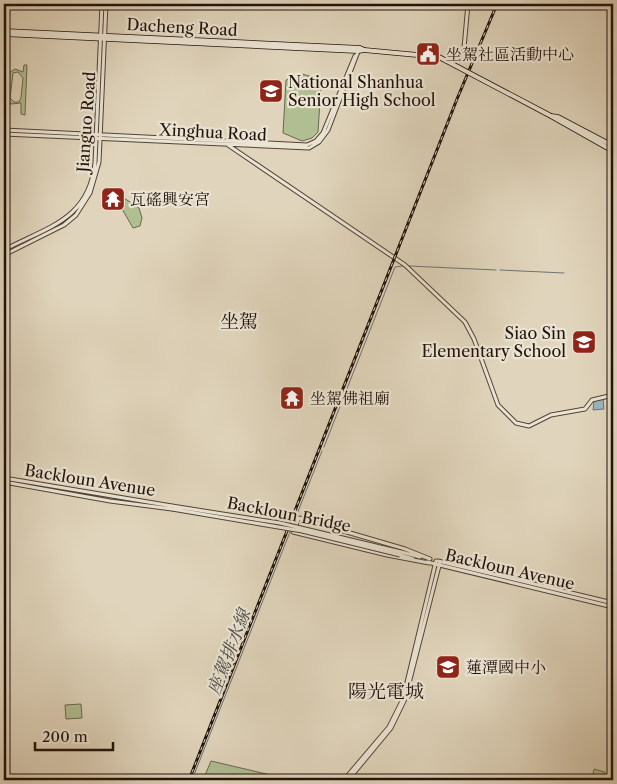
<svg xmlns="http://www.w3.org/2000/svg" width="617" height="784" font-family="'Libre Caslon Text','Noto Serif TC',serif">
  <rect width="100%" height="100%" fill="#e0d5bc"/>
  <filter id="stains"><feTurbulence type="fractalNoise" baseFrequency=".004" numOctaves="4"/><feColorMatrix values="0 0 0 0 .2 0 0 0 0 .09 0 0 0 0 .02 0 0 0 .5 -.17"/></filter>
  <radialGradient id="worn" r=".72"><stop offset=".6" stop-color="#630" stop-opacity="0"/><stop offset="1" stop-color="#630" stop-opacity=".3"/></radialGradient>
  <path fill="#b0be92" stroke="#68684e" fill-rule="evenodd" d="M24 65H27L25 115 21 114V103L11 104 7 99 9 73 15 69 23 72ZM18 72 23 78 21 98 19 102H14L10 98 13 73Z
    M302 74 316 78 321 84 318 132 312 138 302 141 283 133 286 80Z
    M124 198 139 208 142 218 140 226 133 228 118 202Z
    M81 704 82 718 66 719 65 705Z
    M211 761 292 780H203Z
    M594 769 605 772 603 780H592Z"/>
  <path fill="#9ab5bd" stroke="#6a7476" d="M603 398 604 409 593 410 594 401Z"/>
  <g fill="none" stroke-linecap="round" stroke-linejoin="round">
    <path stroke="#6a7476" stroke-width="1" d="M409 266 496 270
      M500 270 564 273
      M324 447 395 267 403 266
      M293 524 322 451
      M4 677 10 780
      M192 780 290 532"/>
    <defs>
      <path id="tertiary" d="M463 59 468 4
        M4 130 307 145 316 141 323 133 355 56
        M4 134 309 148 319 142 328 130 359 49
        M228 145 405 265 465 322 474 339 498 405 516 423 529 426 551 415 585 409 592 400 613 395
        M4 250C47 227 89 220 95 163L102 4
        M4 255 64 225 76 215 90 193 99 162 106 4
        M4 478 172 506
        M4 482 110 501 172 509
        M401 552 420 557
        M400 555 413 559
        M438 561 613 603
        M427 562 613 607
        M429 563 387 555 293 532 299 518 405 549 430 559
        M344 780 389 727 403 699 436 561
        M348 780 391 728 405 699 440 562"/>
      <path id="secondary" d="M4 31 360 48 364 50
        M4 34 358 51 364 50
        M551 116 613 151
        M551 116 558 117 613 146"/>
    </defs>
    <use href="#tertiary" stroke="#514337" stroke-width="5"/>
    <use href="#secondary" stroke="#21120b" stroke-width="5.5"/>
    <use href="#tertiary" stroke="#ebe4d3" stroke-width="3"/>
    <use href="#secondary" stroke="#ebe4d3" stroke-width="4"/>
    <defs>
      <path id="rail" d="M189 780 457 99 497 4"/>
    </defs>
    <use href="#rail" stroke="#21120b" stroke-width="3"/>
    <use href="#rail" stroke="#ebe4d3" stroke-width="1" stroke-dasharray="4" stroke-linecap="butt"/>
    <defs>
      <path id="tertiary-bridge" d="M172 506 280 523 401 552
        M172 509 302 531 400 555"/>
      <path id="secondary-bridge" d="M364 50 439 57 551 116"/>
    </defs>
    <use href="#tertiary-bridge" stroke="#514337" stroke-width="5" stroke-linecap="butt"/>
    <use href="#secondary-bridge" stroke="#21120b" stroke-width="5.5" stroke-linecap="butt"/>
    <use href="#tertiary-bridge" stroke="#ebe4d3" stroke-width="3"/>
    <use href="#secondary-bridge" stroke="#ebe4d3" stroke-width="4"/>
  </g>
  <defs>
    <symbol id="civic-square" viewBox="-11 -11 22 22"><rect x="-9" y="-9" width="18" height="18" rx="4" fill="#8f2418" stroke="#ebe4d3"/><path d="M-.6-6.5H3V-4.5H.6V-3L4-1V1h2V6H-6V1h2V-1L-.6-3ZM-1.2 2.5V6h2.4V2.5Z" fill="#fff"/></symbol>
    <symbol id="school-square" viewBox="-11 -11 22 22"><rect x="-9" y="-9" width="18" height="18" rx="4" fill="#8f2418" stroke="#ebe4d3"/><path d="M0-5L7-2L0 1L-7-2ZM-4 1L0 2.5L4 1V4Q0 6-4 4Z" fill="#fff"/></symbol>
    <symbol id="temple-square" viewBox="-11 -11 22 22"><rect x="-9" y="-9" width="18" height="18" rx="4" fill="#8f2418" stroke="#ebe4d3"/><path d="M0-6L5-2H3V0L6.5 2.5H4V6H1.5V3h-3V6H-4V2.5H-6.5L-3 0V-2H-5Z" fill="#fff"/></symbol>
  </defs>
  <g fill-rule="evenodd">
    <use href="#civic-square" x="414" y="40" width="28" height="28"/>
    <use href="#school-square" x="257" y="77" width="28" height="28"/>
    <use href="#temple-square" x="99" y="185" width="28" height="28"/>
    <use href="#school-square" x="570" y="328" width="28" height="28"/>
    <use href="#temple-square" x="278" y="384" width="28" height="28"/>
    <use href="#school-square" x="434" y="653" width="28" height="28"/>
  </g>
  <g text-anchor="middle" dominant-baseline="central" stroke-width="4.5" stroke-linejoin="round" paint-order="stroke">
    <g font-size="16" fill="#21120b" stroke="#ebe4d3">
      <text transform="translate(182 27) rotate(3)">Dacheng Road</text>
      <text transform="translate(86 122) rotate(-86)">Jianguo Road</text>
      <text transform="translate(213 132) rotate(3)">Xinghua Road</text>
      <text transform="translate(90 480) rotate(9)">Backloun Avenue</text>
      <text transform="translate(289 514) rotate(11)">Backloun Bridge</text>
      <text transform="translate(510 569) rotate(13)">Backloun Avenue</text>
    </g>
    <g font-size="16" fill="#21120b" stroke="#ebe4d3" text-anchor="start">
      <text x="446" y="54">坐駕社區活動中心</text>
      <text x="288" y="82">National Shanhua<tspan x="288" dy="18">Senior High School</tspan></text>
      <text x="130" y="199">瓦磘興安宮</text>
      <text x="566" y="333" text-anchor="end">Siao Sin<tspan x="566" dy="18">Elementary School</tspan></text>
      <text x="310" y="398">坐駕佛祖廟</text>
      <text x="466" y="667">蓮潭國中小</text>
    </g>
    <g font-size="18" font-style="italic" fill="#4b4b49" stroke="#ebe4d3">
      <text transform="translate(229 652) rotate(-69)">座駕排水線</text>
    </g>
    <g font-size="19" fill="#21120b" stroke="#ebe4d3">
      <text x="239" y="321">坐駕</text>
      <text x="386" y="691">陽光電城</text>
    </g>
  </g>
  <rect width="617" height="784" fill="none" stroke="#e0d5bc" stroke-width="20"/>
  <rect x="5" y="5" width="607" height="774" fill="none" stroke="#21120b" stroke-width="2.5"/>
  <rect x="10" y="10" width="597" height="764" fill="none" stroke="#21120b"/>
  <path d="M35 742v8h78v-8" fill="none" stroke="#21120b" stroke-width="2.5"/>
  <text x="42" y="742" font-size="15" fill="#21120b" stroke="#ebe4d3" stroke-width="4" paint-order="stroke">200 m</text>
  <rect width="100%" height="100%" filter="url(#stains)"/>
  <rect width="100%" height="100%" fill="url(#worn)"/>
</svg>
